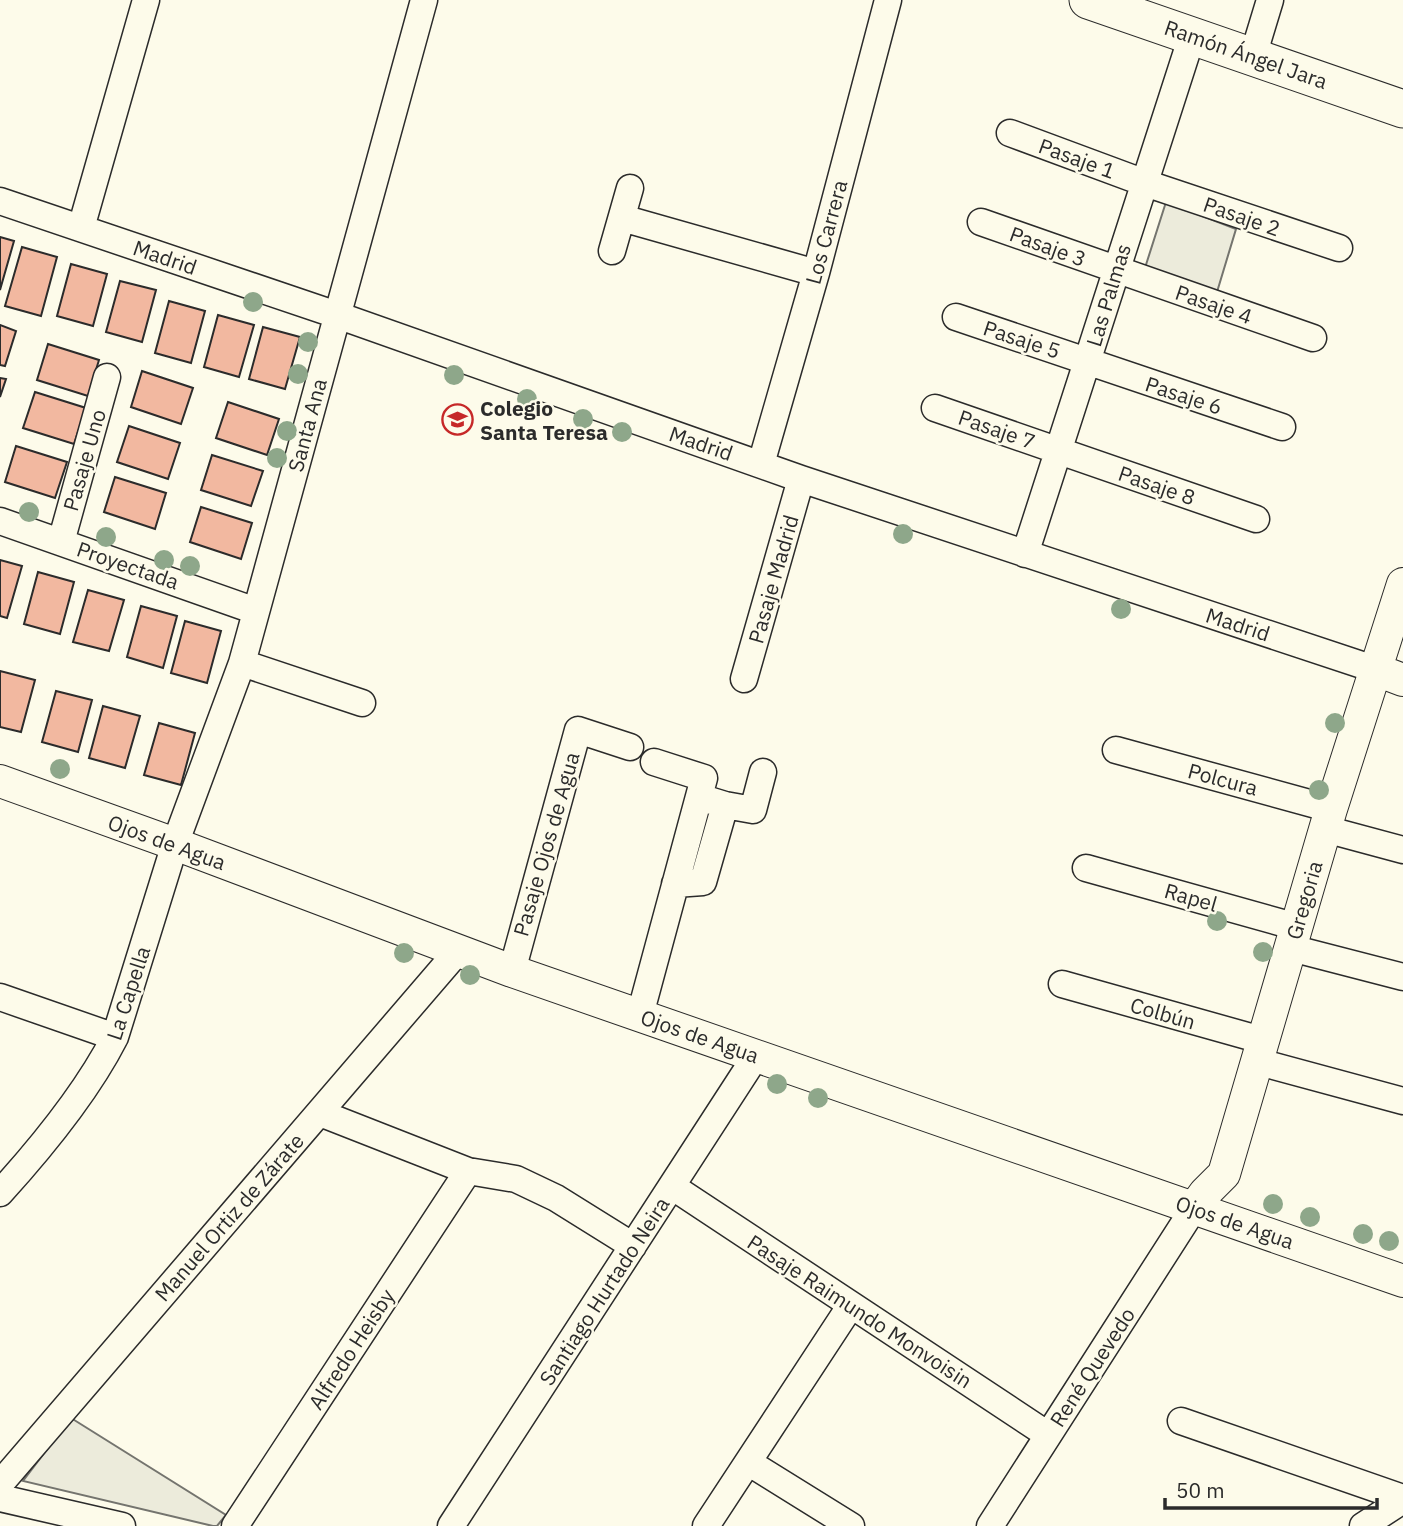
<svg xmlns="http://www.w3.org/2000/svg" width="1403" height="1526" font-family="'IBM Plex Sans',sans-serif">
  <rect width="100%" height="100%" fill="#fdfbea"/>
  <path fill="#ecebdb" stroke="#74746e" stroke-width="2" d="M1166 202 1236 229 1217 292 1144 271Z
    M71 1418 226 1515 217 1526H213L23 1481Z"/>
  <path fill="#f2b8a0" stroke="#2b2b2b" stroke-width="2" d="M0 237 14 241 0 290Z
    M22 247 57 257 41 316 5 306Z
    M71 264 107 274 93 326 57 316Z
    M120 281 156 290 142 342 106 332Z
    M169 301 205 311 191 363 155 353Z
    M218 315 254 325 239 377 204 367Z
    M0 325 16 331 5 366 0 365Z
    M263 327 300 337 285 389 249 379Z
    M48 344 99 360 88 396 37 380Z
    M142 371 193 388 181 424 131 407Z
    M0 378 6 379 0 397Z
    M35 392 86 408 74 444 23 428Z
    M228 402 279 419 267 455 216 438Z
    M129 426 180 443 168 479 117 462Z
    M16 446 67 462 55 498 5 482Z
    M212 455 263 471 251 506 201 490Z
    M115 477 166 493 155 529 104 512Z
    M201 507 252 523 241 559 190 542Z
    M0 560 22 566 7 618 0 616Z
    M38 572 74 582 60 634 24 624Z
    M88 590 124 600 109 651 73 642Z
    M141 606 177 616 163 668 127 657Z
    M185 621 221 631 207 683 171 673Z
    M0 671 35 680 21 732 0 727Z
    M56 691 92 700 78 752 42 742Z
    M103 706 140 716 125 768 89 758Z
    M159 723 195 733 181 785 144 775Z"/>
  <g fill="none" stroke-linecap="round" stroke-linejoin="round">
    <defs>
      <path id="minor" d="M1253 56 1270 0
        M1010 133 1145 183 1339 248
        M0 201 337 315 801 479 1374 669
        M622 218 816 273
        M981 222 1313 338
        M81 228 146 0
        M612 251 630 188
        M956 317 1282 427
        M935 408 1256 519
        M761 464 816 273 888 0
        M0 521 256 611
        M61 542 107 377
        M1025 554 1192 36
        M242 663 362 703
        M744 679 801 479
        M1116 750 1331 809
        M725 805 753 810 763 772
        M1325 829 1403 850
        M1086 868 1297 927
        M675 884 703 882 725 805 699 797
        M1291 948 1403 977
        M512 971 578 730 630 747
        M1062 984 1265 1041
        M0 997 115 1037
        M640 1015 704 778 654 762
        M1259 1062 1403 1101
        M320 1113 468 1171 516 1179 556 1198 633 1246
        M673 1187 1048 1435
        M0 1193C40 1149 88 1090 115 1037L175 844 242 663 424 0
        M1181 1421 1403 1498
        M748 1462 851 1526
        M0 1484 458 951
        M0 1498 122 1526
        M235 1526 468 1171
        M451 1526 756 1056
        M706 1526 851 1305
        M990 1526 1194 1208
        M1363 1526 1403 1500"/>
      <path id="tertiary" d="M1374 669 1403 680
        M0 781 175 844 512 971 1403 1281
        M1194 1208 1205 1193 1224 1174 1331 809 1403 584"/>
      <path id="secondary" d="M1088 0 1403 109"/>
    </defs>
    <use href="#minor" stroke="#2b2b2b" stroke-width="29"/>
    <use href="#tertiary" stroke="#2b2b2b" stroke-width="34"/>
    <use href="#secondary" stroke="#2b2b2b" stroke-width="39"/>
    <use href="#minor" stroke="#fdfbea" stroke-width="26"/>
    <use href="#tertiary" stroke="#fdfbea" stroke-width="32"/>
    <use href="#secondary" stroke="#fdfbea" stroke-width="37"/>
  </g>
  <g fill="#8ea78a">
    <circle cx="253" cy="302" r="10"/>
    <circle cx="308" cy="342" r="10"/>
    <circle cx="298" cy="374" r="10"/>
    <circle cx="454" cy="375" r="10"/>
    <circle cx="527" cy="399" r="10"/>
    <circle cx="583" cy="419" r="10"/>
    <circle cx="287" cy="431" r="10"/>
    <circle cx="622" cy="432" r="10"/>
    <circle cx="277" cy="458" r="10"/>
    <circle cx="29" cy="512" r="10"/>
    <circle cx="903" cy="534" r="10"/>
    <circle cx="106" cy="537" r="10"/>
    <circle cx="164" cy="560" r="10"/>
    <circle cx="190" cy="566" r="10"/>
    <circle cx="1121" cy="609" r="10"/>
    <circle cx="1335" cy="723" r="10"/>
    <circle cx="60" cy="769" r="10"/>
    <circle cx="1319" cy="790" r="10"/>
    <circle cx="1217" cy="921" r="10"/>
    <circle cx="1263" cy="952" r="10"/>
    <circle cx="404" cy="953" r="10"/>
    <circle cx="470" cy="975" r="10"/>
    <circle cx="777" cy="1084" r="10"/>
    <circle cx="818" cy="1098" r="10"/>
    <circle cx="1273" cy="1204" r="10"/>
    <circle cx="1310" cy="1217" r="10"/>
    <circle cx="1363" cy="1234" r="10"/>
    <circle cx="1389" cy="1241" r="10"/>
  </g>
  <defs>
    <symbol id="school-ring" viewBox="-11 -11 22 22"><circle r="9.5" fill="#fdfbea" stroke="#c62828" stroke-width="1.5"/><path d="M0-5L7-2L0 1L-7-2ZM-4 1L0 2.5L4 1V4Q0 6-4 4Z" fill="#c62828"/></symbol>
  </defs>
  <g fill-rule="evenodd">
    <use href="#school-ring" x="440" y="402" width="35" height="35"/>
  </g>
  <g text-anchor="middle" dominant-baseline="central" stroke-width="5" stroke-linejoin="round" paint-order="stroke">
    <g font-size="21" fill="#2b2b2b" stroke="#fdfbea">
      <text transform="translate(1246 54) rotate(19)">Ramón Ángel Jara</text>
      <text transform="translate(1077 158) rotate(20)">Pasaje 1</text>
      <text transform="translate(1242 216) rotate(19)">Pasaje 2</text>
      <text transform="translate(826 232) rotate(-75)">Los Carrera</text>
      <text transform="translate(1048 246) rotate(20)">Pasaje 3</text>
      <text transform="translate(165 257) rotate(19)">Madrid</text>
      <text transform="translate(1108 295) rotate(-73)">Las Palmas</text>
      <text transform="translate(1214 304) rotate(19)">Pasaje 4</text>
      <text transform="translate(1022 339) rotate(18)">Pasaje 5</text>
      <text transform="translate(1184 395) rotate(18)">Pasaje 6</text>
      <text transform="translate(307 425) rotate(-75)">Santa Ana</text>
      <text transform="translate(997 429) rotate(19)">Pasaje 7</text>
      <text transform="translate(701 443) rotate(19)">Madrid</text>
      <text transform="translate(84 460) rotate(-74)">Pasaje Uno</text>
      <text transform="translate(1157 485) rotate(19)">Pasaje 8</text>
      <text transform="translate(128 565) rotate(19)">Proyectada</text>
      <text transform="translate(773 579) rotate(-74)">Pasaje Madrid</text>
      <text transform="translate(1238 624) rotate(18)">Madrid</text>
      <text transform="translate(1223 779) rotate(15)">Polcura</text>
      <text transform="translate(167 842) rotate(20)">Ojos de Agua</text>
      <text transform="translate(546 844) rotate(-74)">Pasaje Ojos de Agua</text>
      <text transform="translate(1191 897) rotate(16)">Rapel</text>
      <text transform="translate(1304 900) rotate(-74)">Gregoria</text>
      <text transform="translate(128 993) rotate(-72)">La Capella</text>
      <text transform="translate(1163 1013) rotate(16)">Colbún</text>
      <text transform="translate(700 1036) rotate(19)">Ojos de Agua</text>
      <text transform="translate(229 1217) rotate(-49)">Manuel Ortiz de Zárate</text>
      <text transform="translate(1235 1222) rotate(19)">Ojos de Agua</text>
      <text transform="translate(604 1291) rotate(-57)">Santiago Hurtado Neira</text>
      <text transform="translate(860 1311) rotate(33)">Pasaje Raimundo Monvoisin</text>
      <text transform="translate(351 1349) rotate(-57)">Alfredo Heisby</text>
      <text transform="translate(1092 1367) rotate(-57)">René Quevedo</text>
    </g>
    <g font-size="21" font-weight="bold" fill="#2b2b2b" stroke="#fdfbea" text-anchor="start">
      <text x="480" y="408">Colegio<tspan x="480" dy="24">Santa Teresa</tspan></text>
    </g>
  </g>
  <path d="M1165 1498v10h212v-10" fill="none" stroke="#2b2b2b" stroke-width="3.5"/>
  <text x="1176" y="1498" font-size="21" fill="#2b2b2b" stroke="#fdfbea" stroke-width="5" paint-order="stroke">50 m</text>
</svg>
